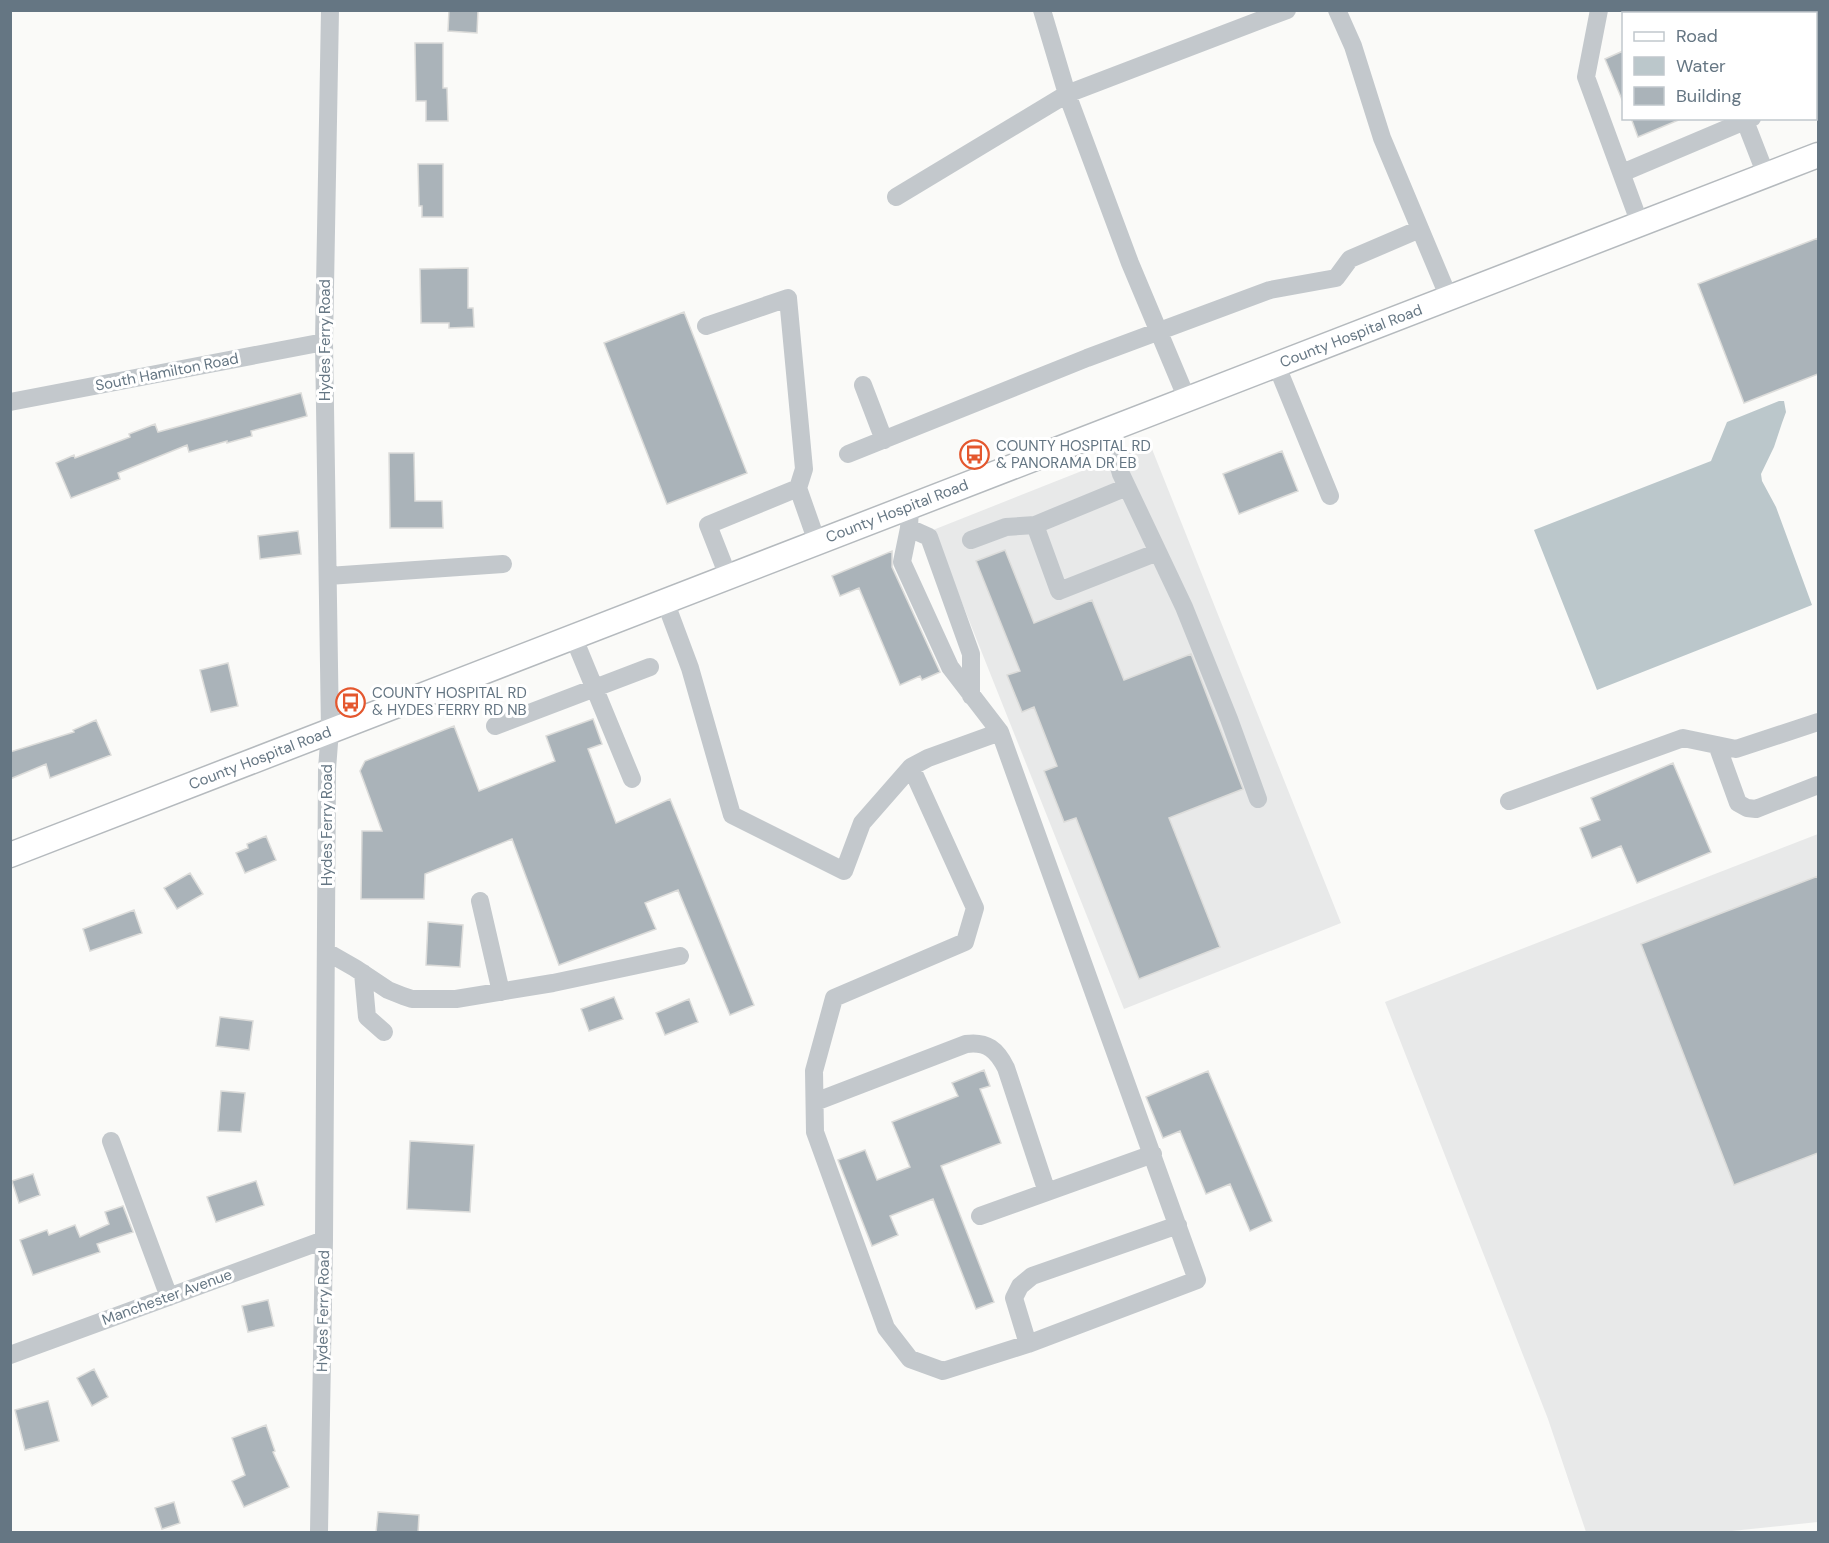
<svg xmlns="http://www.w3.org/2000/svg" width="1829" height="1543" font-family="'DM Sans',sans-serif">
  <rect width="100%" height="100%" fill="#fafaf8"/>
  <path fill="#e8e9e9" d="M1150 444 1341 923 1124 1009 933 530Z
    M1818 834V1522L1722 1532H1586L1548 1419 1385 1002Z"/>
  <path fill="#bbc7cb" d="M1779 401H1784L1786 412 1782 423 1774 447 1761 474 1762 481 1776 507 1812 605 1597 690 1534 530 1711 461 1727 422Z"/>
  <path fill="#aab3b9" stroke="#dcdcda" stroke-width="1.5" d="M449 10H478L477 33 448 31Z
    M415 43H443V88H447L448 121H426V101H416Z
    M1623 51V102L1605 59Z
    M1631 118H1681V119L1638 137Z
    M418 164H443V217H422V206H419Z
    M1818 238V374L1744 403 1698 284Z
    M468 268V308H473L474 327 449 328V323H421L420 269Z
    M684 312 747 473 667 504 604 343Z
    M301 393 307 416 251 431 252 436 227 443V441L189 452 187 445 118 473 120 479 71 498 56 463 74 455 75 458 130 437 129 434 155 424 158 432Z
    M1282 451 1298 491 1239 514 1223 474Z
    M389 453H414L415 501H442L443 528H390Z
    M298 531 301 554 260 559 258 536Z
    M1005 550 1034 623 1092 600 1124 680 1191 654 1243 789 1169 818 1220 947 1139 979 1076 818 1064 822 1044 771 1057 766 1034 707 1022 712 1007 675 1020 671 976 561Z
    M892 551V567L940 672 922 680 920 676 900 685 859 588 840 596 832 576Z
    M228 663 238 706 211 712 200 670Z
    M593 719 602 744 588 749 616 823 670 799 754 1005 730 1015 678 890 645 903 656 929 559 965 512 839 425 874 424 899H361L362 831H382L360 771 365 761 454 726 479 791 555 761 546 736Z
    M96 720 111 755 50 778 46 764 10 779V752L74 732 73 730Z
    M1673 763 1711 852 1637 883 1621 846 1592 858 1580 828 1600 820 1591 798Z
    M266 836 276 860 245 873 236 853 248 848 247 844Z
    M190 873 203 894 177 909 164 888Z
    M1818 876V1153L1734 1185 1641 944Z
    M134 910 142 933 90 951 83 929Z
    M428 922 463 925 460 967 426 965Z
    M614 997 623 1019 589 1031 581 1009Z
    M689 999 698 1022 665 1035 656 1013Z
    M220 1017 253 1021 249 1050 216 1046Z
    M984 1070 990 1086 980 1089 1001 1143 941 1166 994 1302 976 1309 933 1199 890 1216 898 1235 872 1246 838 1160 865 1150 877 1180 910 1167 892 1122 958 1096 952 1083Z
    M1208 1071 1272 1221 1250 1231 1230 1184 1206 1194 1180 1131 1163 1138 1146 1097Z
    M221 1091 245 1093 241 1132 218 1131Z
    M410 1141 474 1145 470 1212 407 1209Z
    M33 1174 40 1195 19 1203 12 1181Z
    M256 1181 264 1205 216 1222 207 1197Z
    M123 1206 133 1232 97 1244 100 1252 33 1275 20 1240 47 1230 49 1235 75 1225 80 1237 109 1224 105 1212Z
    M268 1300 274 1326 248 1332 242 1306Z
    M94 1369 108 1397 92 1406 77 1378Z
    M48 1401 59 1441 25 1450 15 1410Z
    M266 1425 275 1451 273 1452 289 1487 244 1507 232 1481 245 1475 232 1438Z
    M174 1502 180 1523 162 1529 155 1508Z
    M378 1512 419 1515 418 1533H376Z"/>
  <g fill="none" stroke-linecap="round" stroke-linejoin="round">
    <defs>
      <path id="major" d="M10 855 1818 155"/>
    </defs>
    <use href="#major" stroke="#b5babe" stroke-width="27"/>
    <path stroke="#c3c8cc" stroke-width="18" d="M1042 10 1067 94 1287 10
      M1337 10 1353 46 1382 138 1449 298
      M1599 10 1586 77 1640 224
      M1817 10 1818 15
      M1816 92 1818 90
      M1745 121 1766 175
      M1622 173 1752 118
      M896 197 1067 94 1130 263 1187 399
      M706 326 788 298 804 469 798 488
      M1276 364 1330 496
      M863 385 884 440
      M10 402 324 342
      M1108 429 1121 474 1184 607 1229 719 1258 799
      M848 454 1087 358 1270 290 1336 278 1350 259 1420 229
      M910 506 909 528 902 562 950 667 1000 732 1197 1280 1028 1344 943 1371 910 1359 886 1328 815 1132 814 1071 834 998 965 942 975 908 911 767 928 758 1000 732
      M1035 525 1059 591 1158 552
      M909 528 929 537 971 654V696
      M971 540 1006 527 1035 525 1127 487
      M328 576 503 564
      M728 576 708 525 798 488 817 542
      M665 601 690 668 732 815 844 871 862 823 911 767
      M573 636 632 779
      M495 726 650 667
      M1717 745 1738 803 1747 808 1756 809 1818 785
      M1509 801 1683 738 1736 749 1818 722
      M480 901 501 992
      M327 952 355 968 388 990 403 996 412 999H456L553 983 680 956
      M363 973 367 1017 384 1032
      M815 1102 966 1044C987 1041 997 1050 1006 1068L1047 1192
      M111 1141 169 1297
      M980 1216 1153 1154
      M1028 1344 1014 1298 1020 1286 1032 1276 1178 1225
      M10 1355 324 1240
      M319 1532 324 1240 327 769 330 730 324 342 330 10"/>
    <use href="#major" stroke="#fff" stroke-width="24"/>
  </g>
  <defs>
    <symbol id="bus-ring" viewBox="-11 -11 22 22"><circle r="9.5" fill="#fff" stroke="#e4572e" stroke-width="1.5"/><path d="M-5-6H5V4H4V6H2V4H-2V6H-4V4H-5ZM-3.5-4V0h7V-4ZM-3.5 1.2v1.5H-2V1.2ZM2 1.2v1.5H3.5V1.2Z" fill="#e4572e"/></symbol>
  </defs>
  <g fill-rule="evenodd">
    <use href="#bus-ring" x="958" y="438" width="33" height="33"/>
    <use href="#bus-ring" x="334" y="686" width="33" height="33"/>
  </g>
  <g text-anchor="middle" dominant-baseline="central" stroke-width="6" stroke-linejoin="round" paint-order="stroke">
    <g font-size="15" fill="#657683" stroke="#fff">
      <text transform="translate(1351 336) rotate(-21)">County Hospital Road</text>
      <text transform="translate(325 340) rotate(-90)">Hydes Ferry Road</text>
      <text transform="translate(167 372) rotate(-11)">South Hamilton Road</text>
      <text transform="translate(897 511) rotate(-21)">County Hospital Road</text>
      <text transform="translate(260 758) rotate(-21)">County Hospital Road</text>
      <text transform="translate(327 825) rotate(-90)">Hydes Ferry Road</text>
      <text transform="translate(167 1297) rotate(-20)">Manchester Avenue</text>
      <text transform="translate(323 1311) rotate(-89)">Hydes Ferry Road</text>
    </g>
    <g font-size="15" fill="#657683" stroke="#fff" text-anchor="start">
      <text x="996" y="446">COUNTY HOSPITAL RD<tspan x="996" dy="17">&amp; PANORAMA DR EB</tspan></text>
      <text x="372" y="693">COUNTY HOSPITAL RD<tspan x="372" dy="17">&amp; HYDES FERRY RD NB</tspan></text>
    </g>
  </g>
  <rect width="1829" height="1543" fill="none" stroke="#657683" stroke-width="24"/>
  <rect x="1622" y="12" width="195" height="108" fill="#ffffff" stroke="#c1c8cd" stroke-width="1.5"/>
  <rect x="1634" y="32" width="30" height="9" fill="#ffffff" stroke="#c1c8cd" stroke-width="1.5"/>
  <text x="1676" y="42" font-size="18" fill="#657683">Road</text>
  <rect x="1634" y="57" width="30" height="18" fill="#bbc7cb" stroke="#c1c8cd" stroke-width="1.5"/>
  <text x="1676" y="72" font-size="18" fill="#657683">Water</text>
  <rect x="1634" y="87" width="30" height="18" fill="#aab3b9" stroke="#c1c8cd" stroke-width="1.5"/>
  <text x="1676" y="102" font-size="18" fill="#657683">Building</text>
</svg>
